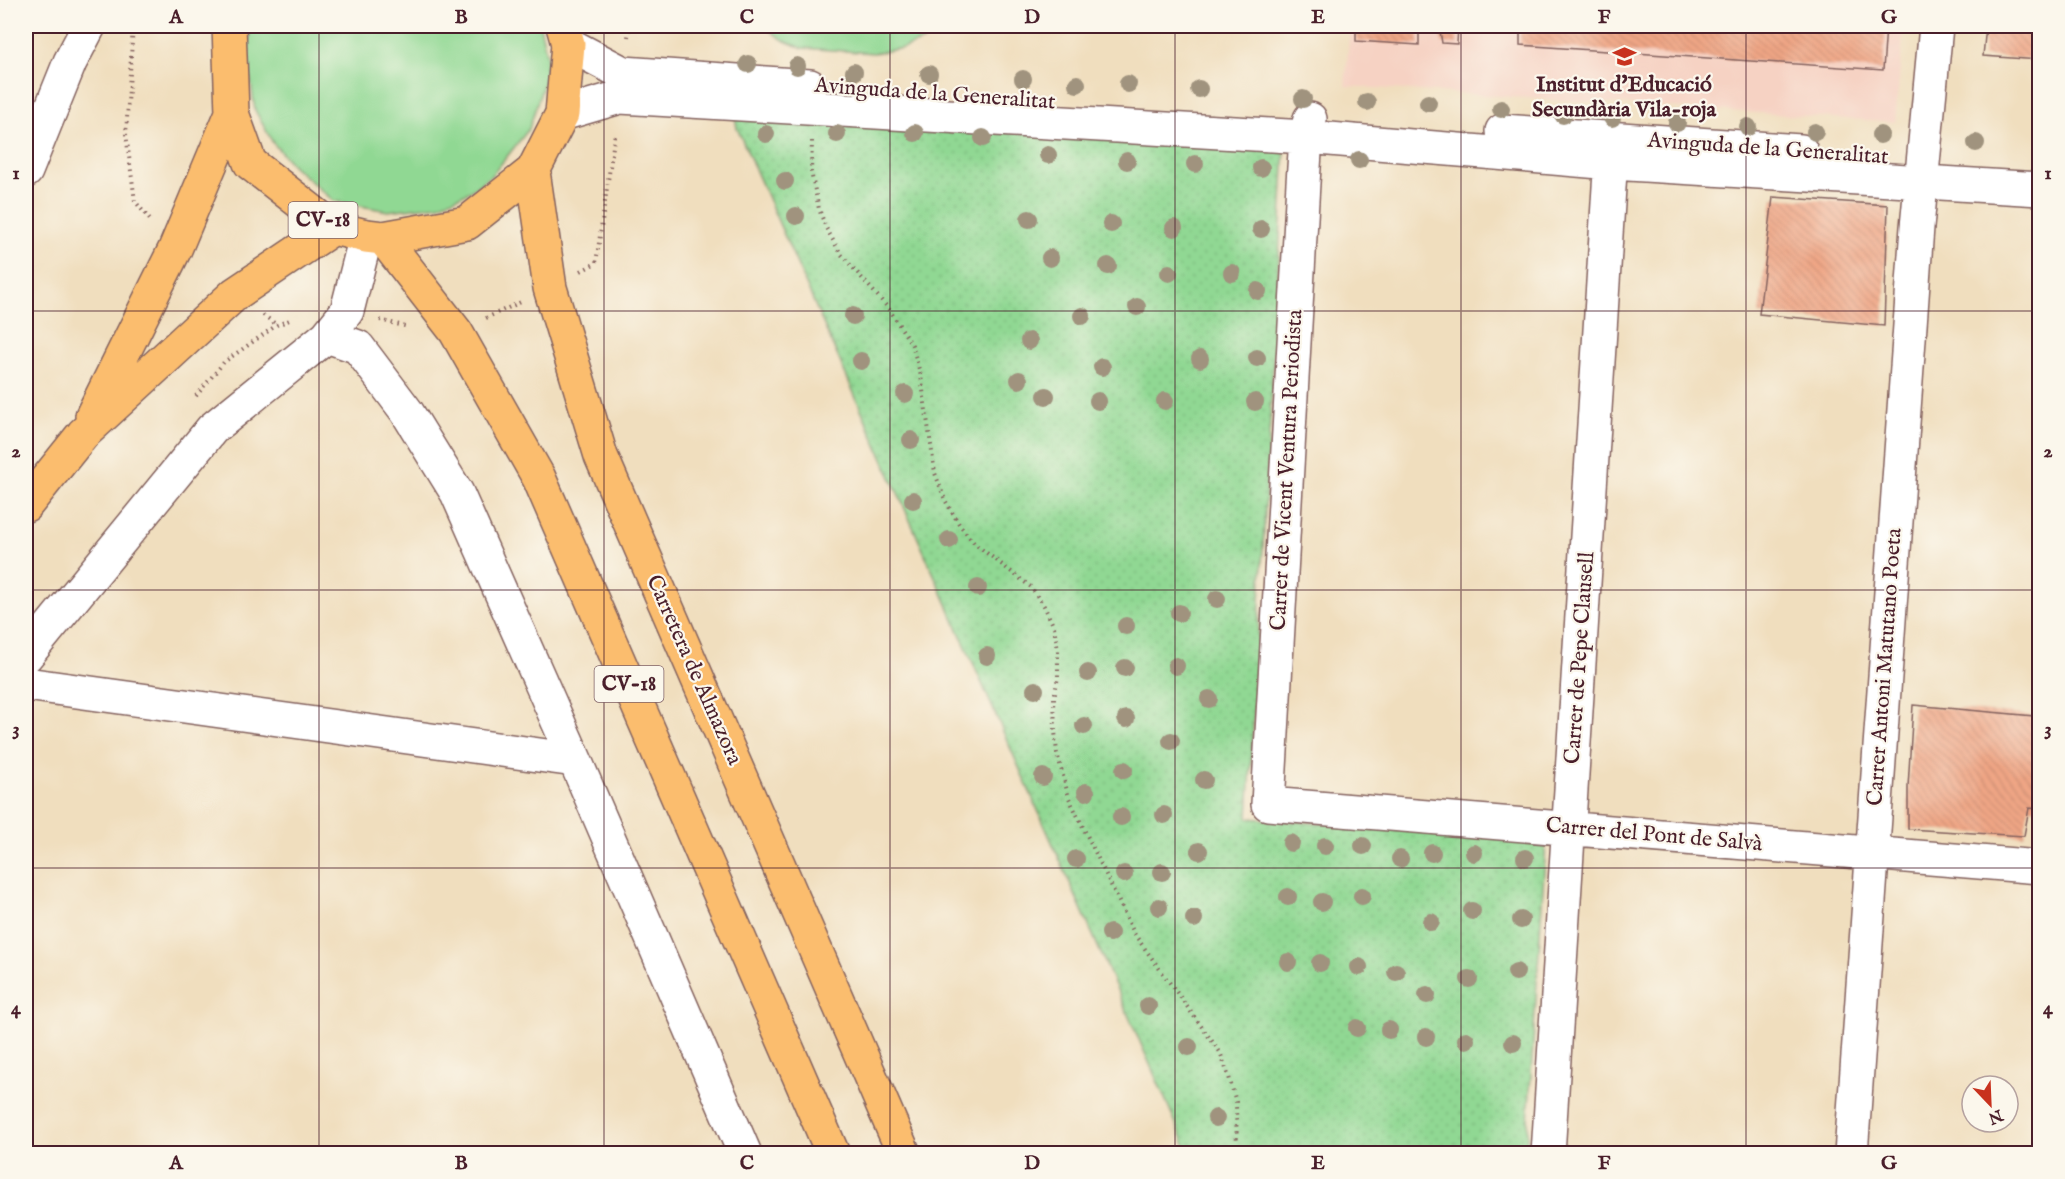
<svg xmlns="http://www.w3.org/2000/svg" width="2065" height="1179" font-family="'IM FELL English',serif">
  <defs>
    <pattern id="grass-dots" width="8" height="8" patternUnits="userSpaceOnUse" patternTransform="scale(1.5)"><rect width="8" height="8" fill="#90d893"/><path d="M2 2h.1M6 6h.1" fill="none" stroke="#7eb97f" stroke-width="1.8" stroke-linecap="round"/></pattern>
    <pattern id="building-back-hatch" width="6" height="6" patternUnits="userSpaceOnUse" patternTransform="scale(1.5)"><rect width="6" height="6" fill="#efa685"/><path d="M-1 5l2 2M0 0l6 6M5-1l2 2" fill="none" stroke="#ce8e73"/></pattern>
  </defs>
  <rect width="100%" height="100%" fill="#fbf7ec"/>
  <filter id="ink" filterUnits="userSpaceOnUse"><feTurbulence type="fractalNoise" baseFrequency=".0167" numOctaves="2"/><feDisplacementMap in="SourceGraphic" scale="12" xChannelSelector="R" yChannelSelector="G"/><feConvolveMatrix kernelMatrix="1 2 1 2 8 2 1 2 1" color-interpolation-filters="sRGB"/></filter>
  <filter id="wash" filterUnits="userSpaceOnUse"><feTurbulence type="fractalNoise" baseFrequency=".008" numOctaves="4" result="noise"/><feDisplacementMap in="SourceGraphic" scale="24" xChannelSelector="R" yChannelSelector="G"/><feGaussianBlur stdDeviation="1.35" result="paint"/><feColorMatrix in="noise" values="0 0 0 0 0 0 0 0 0 0 0 0 0 0 0 0 0 1.4 0 .05"/><feComposite in="paint" operator="in"/></filter>
  <g filter="url(#wash)">
    <rect width="100%" height="100%" fill="#f0debe"/>
    <path fill="#f6d2c3" d="M1350 26H1904L1895 122 1345 86Z"/>
    <path fill="url(#grass-dots)" stroke="#6d7c5f" stroke-width="1.5" d="M735 116 1285 148 1248 818 1546 841 1526 1153H1189L737 128Z"/>
    <path fill="#90d893" stroke="#6d7c5f" stroke-width="1.5" d="M250 26H540L547 57 545 79 529 129 509 154 492 175 469 192 439 205 388 211 334 201 293 166 273 143 255 110 247 55Z
      M763 26H941L923 41 904 48 874 53 802 48 785 41Z"/>
    <g id="blocks">
      <path fill="url(#building-back-hatch)" d="M1356 26H1458L1457 44 1442 43 1440 31 1419 30V45L1356 41Z
        M1520 26H1886L1883 70 1520 45Z
        M1986 26H2040V60L1983 56Z
        M1773 197 1888 205 1884 326 1759 314Z
        M1913 705 2034 716 2037 755 2040 746V809L2029 808 2024 836 1908 829V787Z"/>
    </g>
  </g>
  <g filter="url(#ink)">
    <use href="#blocks" fill-opacity="0" stroke="#84625e" stroke-width="1.5"/>
    <g fill="none" stroke-linecap="round" stroke-linejoin="round">
      <defs>
        <path id="minor" d="M568 44 623 73 810 86
          M562 114 620 97 1306 137 1612 163 2040 189
          M1310 119 1306 137 1303 183 1268 804 2040 867
          M1502 131 1801 151
          M26 171 70 62 89 26
          M327 336 358 347 407 412 457 493 575 760 745 1154
          M26 656 212 429 327 336 347 311 366 236
          M26 684 575 760
          M1548 1154 1612 140
          M1851 1154 1917 227 1936 26"/>
        <path id="major" d="M229 26 232 113 250 163 333 228 366 236 383 238 467 223 533 171 562 114 568 44 563 26
          M533 171 550 288 601 456 904 1154
          M383 238 456 332 539 478 833 1154
          M92 416 175 249 232 113
          M26 505 83 434 235 294 333 228"/>
      </defs>
      <use href="#minor" stroke="#84625e" stroke-width="36"/>
      <use href="#major" stroke="#84625e" stroke-width="36"/>
      <path stroke="#84625e" stroke-width="4" stroke-dasharray="1.5 4.5" stroke-linecap="butt" d="M133 26 126 134 135 201 150 220
        M628 37 630 26
        M812 141 811 172 819 209 826 228 841 254 889 309 912 345 921 376 935 473 945 500 959 524 975 544 1031 587 1044 606 1054 627 1058 650V677L1054 698 1055 731 1057 753 1069 798 1135 935 1220 1052 1229 1077 1236 1102 1237 1154
        M581 271 596 263 615 133
        M263 315 277 325
        M486 318 521 302
        M380 320 408 327
        M196 396 224 362 277 325 292 319"/>
      <use href="#minor" stroke="#fff" stroke-width="33"/>
      <use href="#major" stroke="#fbbd6e" stroke-width="33"/>
    </g>
    <g fill="#a0937e">
      <circle cx="748" cy="64" r="9"/>
      <circle cx="797" cy="66" r="9"/>
      <circle cx="854" cy="72" r="9"/>
      <circle cx="929" cy="74" r="9"/>
      <circle cx="1023" cy="79" r="9"/>
      <circle cx="1077" cy="84" r="9"/>
      <circle cx="1128" cy="84" r="9"/>
      <circle cx="1199" cy="89" r="9"/>
      <circle cx="1303" cy="99" r="9"/>
      <circle cx="1367" cy="102" r="9"/>
      <circle cx="1428" cy="103" r="9"/>
      <circle cx="1501" cy="109" r="9"/>
      <circle cx="1563" cy="115" r="9"/>
      <circle cx="1612" cy="118" r="9"/>
      <circle cx="1677" cy="123" r="9"/>
      <circle cx="1748" cy="127" r="9"/>
      <circle cx="1815" cy="132" r="9"/>
      <circle cx="915" cy="133" r="9"/>
      <circle cx="766" cy="134" r="9"/>
      <circle cx="837" cy="134" r="9"/>
      <circle cx="1880" cy="135" r="9"/>
      <circle cx="983" cy="138" r="9"/>
      <circle cx="1976" cy="143" r="9"/>
      <circle cx="1048" cy="155" r="9"/>
      <circle cx="1359" cy="160" r="9"/>
      <circle cx="1127" cy="161" r="9"/>
      <circle cx="1195" cy="164" r="9"/>
      <circle cx="1261" cy="168" r="9"/>
      <circle cx="785" cy="181" r="9"/>
      <circle cx="796" cy="216" r="9"/>
      <circle cx="1029" cy="219" r="9"/>
      <circle cx="1111" cy="224" r="9"/>
      <circle cx="1174" cy="228" r="9"/>
      <circle cx="1261" cy="229" r="9"/>
      <circle cx="1050" cy="258" r="9"/>
      <circle cx="1108" cy="266" r="9"/>
      <circle cx="1169" cy="273" r="9"/>
      <circle cx="1232" cy="273" r="9"/>
      <circle cx="1258" cy="291" r="9"/>
      <circle cx="1137" cy="307" r="9"/>
      <circle cx="853" cy="316" r="9"/>
      <circle cx="1082" cy="316" r="9"/>
      <circle cx="1029" cy="341" r="9"/>
      <circle cx="1257" cy="358" r="9"/>
      <circle cx="1200" cy="359" r="9"/>
      <circle cx="861" cy="361" r="9"/>
      <circle cx="1102" cy="367" r="9"/>
      <circle cx="1019" cy="380" r="9"/>
      <circle cx="905" cy="394" r="9"/>
      <circle cx="1046" cy="396" r="9"/>
      <circle cx="1098" cy="401" r="9"/>
      <circle cx="1165" cy="401" r="9"/>
      <circle cx="1255" cy="402" r="9"/>
      <circle cx="911" cy="440" r="9"/>
      <circle cx="913" cy="500" r="9"/>
      <circle cx="949" cy="540" r="9"/>
      <circle cx="978" cy="588" r="9"/>
      <circle cx="1217" cy="599" r="9"/>
      <circle cx="1179" cy="613" r="9"/>
      <circle cx="1126" cy="626" r="9"/>
      <circle cx="987" cy="656" r="9"/>
      <circle cx="1176" cy="666" r="9"/>
      <circle cx="1125" cy="668" r="9"/>
      <circle cx="1088" cy="673" r="9"/>
      <circle cx="1035" cy="690" r="9"/>
      <circle cx="1209" cy="699" r="9"/>
      <circle cx="1126" cy="719" r="9"/>
      <circle cx="1084" cy="726" r="9"/>
      <circle cx="1171" cy="741" r="9"/>
      <circle cx="1124" cy="770" r="9"/>
      <circle cx="1043" cy="777" r="9"/>
      <circle cx="1204" cy="780" r="9"/>
      <circle cx="1086" cy="792" r="9"/>
      <circle cx="1164" cy="815" r="9"/>
      <circle cx="1121" cy="817" r="9"/>
      <circle cx="1291" cy="843" r="9"/>
      <circle cx="1325" cy="846" r="9"/>
      <circle cx="1363" cy="846" r="9"/>
      <circle cx="1199" cy="851" r="9"/>
      <circle cx="1432" cy="853" r="9"/>
      <circle cx="1474" cy="853" r="9"/>
      <circle cx="1525" cy="858" r="9"/>
      <circle cx="1076" cy="859" r="9"/>
      <circle cx="1400" cy="859" r="9"/>
      <circle cx="1162" cy="872" r="9"/>
      <circle cx="1124" cy="874" r="9"/>
      <circle cx="1362" cy="896" r="9"/>
      <circle cx="1288" cy="897" r="9"/>
      <circle cx="1322" cy="902" r="9"/>
      <circle cx="1159" cy="907" r="9"/>
      <circle cx="1472" cy="911" r="9"/>
      <circle cx="1194" cy="919" r="9"/>
      <circle cx="1521" cy="920" r="9"/>
      <circle cx="1431" cy="922" r="9"/>
      <circle cx="1110" cy="933" r="9"/>
      <circle cx="1288" cy="962" r="9"/>
      <circle cx="1320" cy="963" r="9"/>
      <circle cx="1359" cy="967" r="9"/>
      <circle cx="1396" cy="972" r="9"/>
      <circle cx="1516" cy="972" r="9"/>
      <circle cx="1469" cy="979" r="9"/>
      <circle cx="1427" cy="995" r="9"/>
      <circle cx="1148" cy="1006" r="9"/>
      <circle cx="1357" cy="1028" r="9"/>
      <circle cx="1389" cy="1030" r="9"/>
      <circle cx="1426" cy="1037" r="9"/>
      <circle cx="1466" cy="1040" r="9"/>
      <circle cx="1513" cy="1043" r="9"/>
      <circle cx="1189" cy="1047" r="9"/>
      <circle cx="1216" cy="1118" r="9"/>
    </g>
  </g>
  <path fill="none" stroke="#4a1f2b" stroke-width="1.5" stroke-opacity="0.55" d="M319 26V1154M604 26V1154M890 26V1154M1175 26V1154M1461 26V1154M1746 26V1154M26 311H2040M26 590H2040M26 868H2040"/>
  <defs>
    <symbol id="school-bare" viewBox="-9 -9 18 18"><path d="M0-5L7-2L0 1L-7-2ZM-4 1L0 2.5L4 1V4Q0 6-4 4Z" fill="#c8321e" stroke="#fbf7ec" stroke-width="2.5" paint-order="stroke"/></symbol>
  </defs>
  <g fill-rule="evenodd">
    <use href="#school-bare" x="1608" y="40" width="33" height="33"/>
  </g>
  <g text-anchor="middle" dominant-baseline="central" stroke-width="4.5" stroke-linejoin="round" paint-order="stroke">
    <g fill="#fbf7ec" stroke="#7f6065" stroke-width="1.5">
      <rect x="288.5" y="202" width="69" height="36" rx="4.5"/>
      <rect x="594.5" y="666" width="69" height="36" rx="4.5"/>
    </g>
    <g font-size="21" font-weight="bold" fill="#4a1f2b">
      <text x="323" y="220">CV-18</text>
      <text x="629" y="684">CV-18</text>
    </g>
    <g font-size="22" font-weight="bold" fill="#4a1f2b" stroke="#fbf7ec">
      <text x="1624" y="85">Institut d'Educació<tspan x="1624" dy="25">Secundària Vila-roja</tspan></text>
    </g>
    <g font-size="22" fill="#4a1f2b" stroke="#fbf7ec">
      <text transform="translate(935 94) rotate(4)">Avinguda de la Generalitat</text>
      <text transform="translate(1768 149) rotate(4)">Avinguda de la Generalitat</text>
      <text transform="translate(1287 470) rotate(-87)">Carrer de Vicent Ventura Periodista</text>
      <text transform="translate(1580 658) rotate(-86)">Carrer de Pepe Clausell</text>
      <text transform="translate(1885 667) rotate(-86)">Carrer Antoni Matutano Poeta</text>
      <text transform="translate(694 670) rotate(66)">Carretera de Almazora</text>
      <text transform="translate(1654 835) rotate(5)">Carrer del Pont de Salvà</text>
    </g>
  </g>
  <rect width="2065" height="1179" fill="none" stroke="#fbf7ec" stroke-width="66"/>
  <g transform="translate(1990 1104) rotate(157)"><circle r="28" fill="#fbf7ec" stroke="#b4a19f" stroke-width="1.5"/>
  <path d="M0-4.5L10 22L0 15L-10 22Z" fill="#c8321e"/>
  <text y="-9" font-size="16" font-weight="bold" text-anchor="middle" fill="#4a1f2b">N</text>
  </g>
  <rect x="33" y="33" width="1999" height="1113" fill="none" stroke="#4a1f2b" stroke-width="2"/>
  <g font-size="20" text-anchor="middle" font-weight="bold" fill="#4a1f2b">
    <text x="176" y="23">A</text>
    <text x="461" y="23">B</text>
    <text x="747" y="23">C</text>
    <text x="1032" y="23">D</text>
    <text x="1318" y="23">E</text>
    <text x="1604" y="23">F</text>
    <text x="1889" y="23">G</text>
    <text x="16" y="179">1</text>
    <text x="2048" y="179">1</text>
    <text x="16" y="457">2</text>
    <text x="2048" y="457">2</text>
    <text x="16" y="735">3</text>
    <text x="2048" y="735">3</text>
    <text x="16" y="1014">4</text>
    <text x="2048" y="1014">4</text>
    <text x="176" y="1169">A</text>
    <text x="461" y="1169">B</text>
    <text x="747" y="1169">C</text>
    <text x="1032" y="1169">D</text>
    <text x="1318" y="1169">E</text>
    <text x="1604" y="1169">F</text>
    <text x="1889" y="1169">G</text>
  </g>
</svg>
